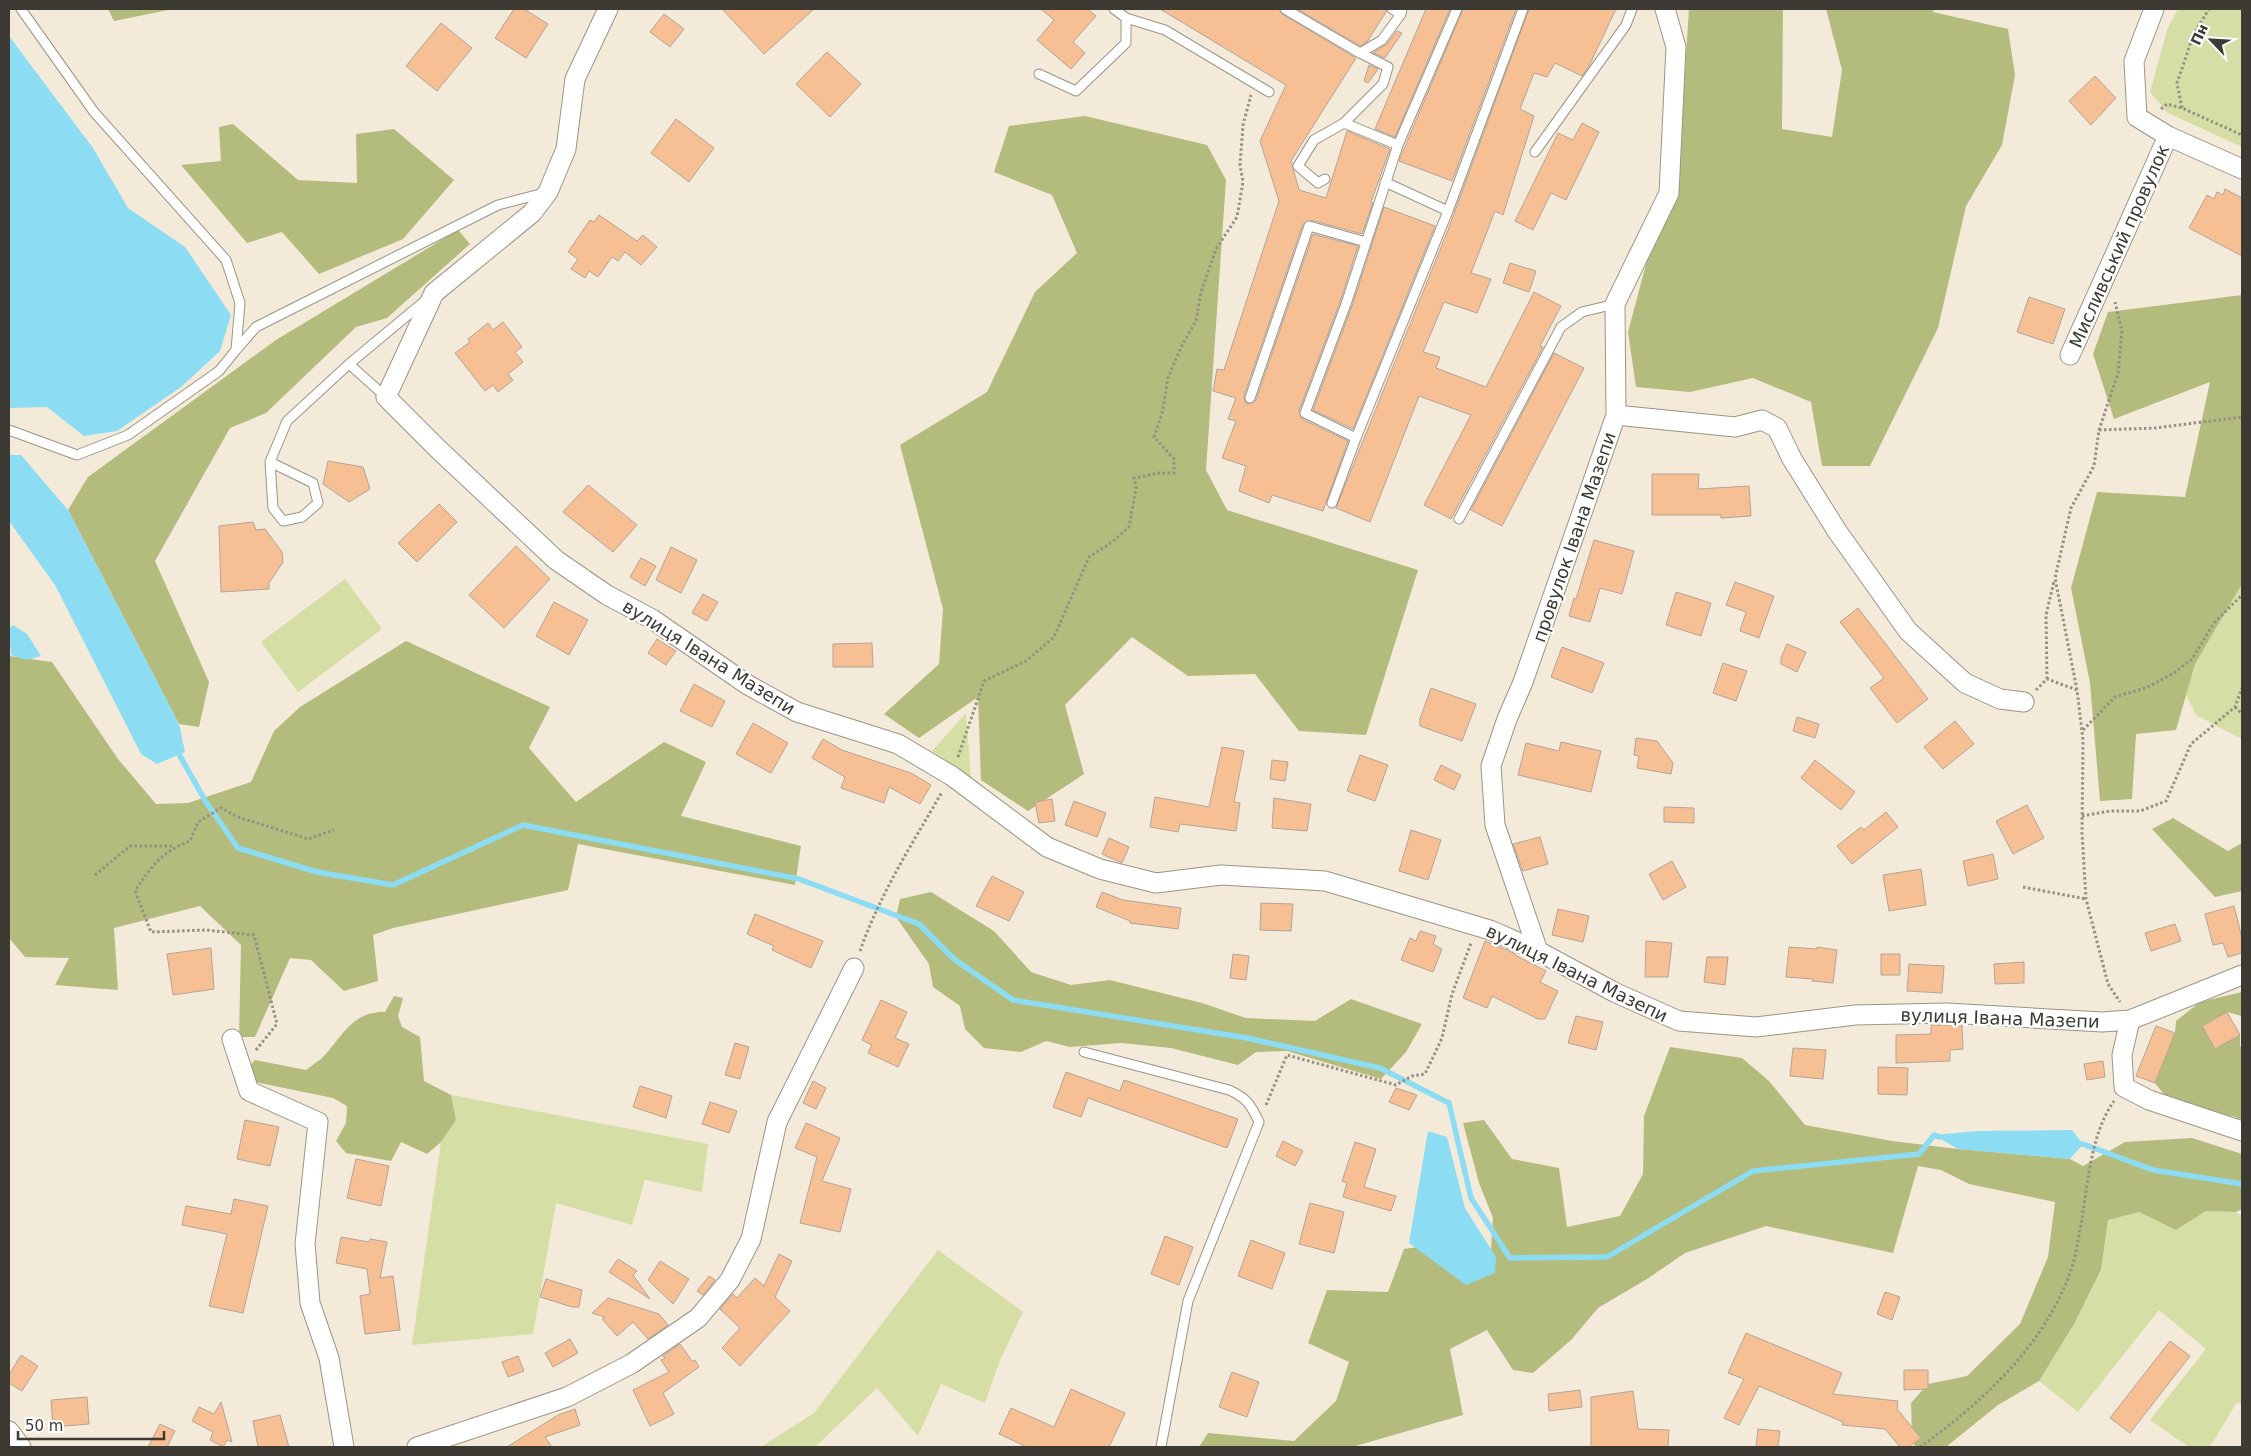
<svg xmlns="http://www.w3.org/2000/svg" width="2251" height="1456" font-family="'DejaVu Sans',sans-serif">
  <rect width="100%" height="100%" fill="#f4eada"/>
  <path fill="#d4dea5" d="M2178 9H2242V147L2168 113 2150 92 2167 30Z
    M345 579 382 629 298 692 261 642Z
    M2242 584V739L2196 715 2186 695 2195 664Z
    M966 713 971 778 932 751Z
    M451 1095 708 1144 702 1192 645 1180 632 1225 556 1203 533 1334 412 1345 441 1142 456 1120Z
    M2206 1211 2236 1212 2242 1216V1404L2237 1402 2210 1447H2189L2150 1420 2206 1349 2159 1310 2078 1412 2039 1381 2074 1324 2101 1271 2108 1220 2139 1212 2176 1230Z
    M938 1250 1023 1312 1000 1360 985 1403 941 1384 918 1436 877 1388 815 1447H761L814 1413Z"/>
  <path fill="#b3bc7d" d="M108 9H173L114 21Z
    M1689 9H1783L1782 129 1832 137 1842 70 1826 9H1934L1933 12 2008 29 2015 75 2002 145 1966 206 1938 328 1870 466H1822L1811 402 1753 378 1690 392 1636 387 1628 332 1649 253 1677 193Z
    M1085 116 1207 145 1226 180 1206 470 1227 510 1418 570 1366 735 1299 731 1255 674 1188 676 1132 637 1065 705 1084 774 1028 811 981 780 978 697 919 738 884 714 939 664 943 609 900 445 987 392 1035 292 1077 253 1052 195 994 172 1009 126Z
    M233 124 298 180 357 183 356 134 394 129 454 180 403 239 319 274 282 232 247 243 181 165 221 161 219 127Z
    M458 230 470 244 387 318 356 327 266 413 230 428 155 561 209 682 199 727 179 724 68 510 88 477 276 340Z
    M2242 295V584L2195 664 2176 730 2136 734 2132 799 2100 801 2090 683 2071 588 2097 492 2185 497 2210 382 2114 419 2093 354 2108 312Z
    M406 641 550 707 529 748 576 802 664 742 706 762 681 816 801 846 795 885 578 844 568 890 393 928 373 935 378 981 344 991 311 960 290 958 255 1037H239L241 945 200 906 114 928 118 990 55 985 69 958 25 957 9 938V656L52 662 118 759 156 804 188 803 251 782 274 731 300 707Z
    M2173 818 2228 851 2242 843V891L2215 897 2152 829Z
    M931 892 994 931 1031 972 1071 985 1110 980 1202 1003 1246 1018 1315 1021 1351 999 1422 1024 1406 1052 1381 1079 1287 1051 1256 1052 1238 1065 1171 1048 1121 1043 1070 1047 1046 1041 1021 1052 984 1048 965 1029 960 1006 933 987 929 964 896 917 900 899Z
    M2242 992V1016L2227 1012 2240 1035V1046L2242 1048V1120L2233 1116 2205 1114 2170 1102 2155 1083 2175 1033 2176 1021 2200 1002Z
    M394 996 403 998 398 1016 402 1027 420 1037 424 1081 451 1095 456 1120 441 1142 427 1154 401 1142 391 1161 346 1153 336 1141 346 1123 347 1106 333 1098 255 1082 249 1067 255 1060 306 1070C311 1066 317 1062 322 1058 342 1038 351 1011 385 1012Z
    M1670 1047 1742 1058 1769 1081 1805 1125 1892 1141 1958 1149 2070 1159 2083 1166 2125 1142 2192 1138 2242 1154V1209L2236 1212 2206 1211 2176 1230 2139 1212 2108 1220 2101 1270 2074 1324 2039 1381 1998 1405 1946 1447H1915L1912 1432 1911 1403 1928 1384 1967 1376 2020 1324 2048 1257 2055 1202 1969 1184 1941 1170 1918 1166 1893 1253 1766 1226 1685 1253 1647 1279 1598 1308 1571 1340 1533 1373 1513 1370 1487 1330 1450 1349 1463 1415 1352 1447H1199L1208 1433 1294 1441 1336 1401 1349 1362 1308 1343 1327 1290 1388 1292 1404 1249 1431 1245 1490 1266 1493 1218 1479 1183 1463 1123 1484 1120 1512 1159 1559 1168 1567 1227 1620 1216 1643 1174 1644 1116Z"/>
  <path fill="#8cddf3" d="M9 36 93 148 128 208 185 247 231 315 220 351 181 387 117 431 84 436 47 407 9 408Z
    M9 455H21L68 510 179 724 185 752 157 764 141 754 55 585 9 521Z
    M13 625 27 634 41 656 26 660 11 655 9 629Z
    M2072 1130 2083 1144 2070 1159 1958 1149 1934 1135 1978 1131Z
    M1428 1131 1447 1137 1465 1208 1496 1257 1495 1273 1466 1285 1409 1243Z"/>
  <g fill="none" stroke-linecap="round" stroke-linejoin="round">
    <path stroke="#8cddf3" stroke-width="5.5" d="M176 749 206 802 238 848 317 872 393 885 523 825 799 879 919 924 954 959 1013 1000 1247 1038 1380 1068 1449 1103 1471 1198 1510 1258 1607 1257 1753 1171 1919 1154 1934 1135 1939 1137
      M2078 1144H2083L2153 1170 2242 1184"/>
  </g>
  <path fill="#f6bf94" stroke="#b3a498" d="M514 9H524L548 24 526 58 495 38Z
    M722 9H814L764 54Z
    M1041 9H1088L1096 16 1073 42 1085 53 1071 69 1037 40 1054 20Z
    M1160 9H1279L1282 14 1356 58 1291 161 1299 190 1326 198 1347 131 1390 149 1371 202 1373 203 1362 234 1311 220 1303 224 1244 396 1245 402 1248 404 1256 400 1313 234 1358 246 1340 302 1299 411 1302 419 1348 441 1323 511 1272 495 1269 503 1239 491 1246 466 1222 458 1236 421 1228 419 1236 398 1213 391 1217 369 1224 370 1279 201 1260 141 1286 85Z
    M1297 9H1386V12L1367 42 1360 46Z
    M1426 9H1450L1395 137 1375 129Z
    M1463 9H1516L1452 181 1399 161Z
    M1529 9H1616L1589 66 1582 76 1555 63 1547 77 1534 73 1520 109 1534 116 1503 215 1495 211 1471 273 1491 279 1477 313 1444 302 1423 352 1440 357 1436 368 1486 387 1534 292 1561 306 1540 346 1543 347 1451 519 1424 505 1471 415 1419 396 1370 522 1336 508 1448 230Z
    M664 14 684 29 670 47 650 32Z
    M441 23 472 48 437 91 406 66Z
    M1397 31 1402 33 1385 58 1373 53 1387 44Z
    M827 52 861 84 830 117 796 84Z
    M1369 65 1378 69 1368 83 1364 81Z
    M2095 76 2116 98 2091 125 2069 101Z
    M676 119 714 148 689 182 651 153Z
    M1582 123 1599 132 1566 200 1551 193 1533 230 1515 221 1558 133 1573 140Z
    M2225 189 2242 198V256L2189 228 2207 195 2214 199 2217 192 2223 195Z
    M1384 207 1435 226 1353 429 1313 410 1352 306Z
    M599 215 637 241 643 235 657 247 641 265 625 252 618 261 612 257 598 277 589 271 585 278 571 269 578 259 568 252 590 220 594 222Z
    M1510 263 1536 271 1529 292 1503 283Z
    M2029 297 2065 309 2053 344 2017 332Z
    M503 322 522 347 515 352 523 362 508 374 513 380 498 392 493 385 485 391 455 353 470 342 468 339 488 323 493 330Z
    M1554 353 1584 368 1502 526 1471 510Z
    M328 461 363 467 370 489 349 502 323 484Z
    M1652 474H1699L1698 489 1749 486 1751 516 1721 518V515H1652Z
    M588 485 637 525 613 552 563 512Z
    M439 504 457 522 417 562 398 543Z
    M253 522 256 530 265 529 282 552 283 562 269 583V589L221 592 219 526Z
    M1594 540 1634 551 1622 594 1600 588 1590 622 1569 616 1574 598 1576 599Z
    M516 546 550 579 504 628 469 595Z
    M671 547 697 560 681 593 656 580Z
    M641 558 656 566 645 586 630 577Z
    M1735 582 1774 596 1759 638 1740 631 1746 612 1726 605Z
    M1676 592 1711 603 1701 636 1666 625Z
    M703 594 718 602 707 621 692 613Z
    M554 602 588 620 569 655 536 636Z
    M1858 608 1928 699 1897 723 1870 688 1884 678 1840 622Z
    M657 639 676 651 666 665 648 653Z
    M872 643 873 667H833V644Z
    M1787 644 1806 652 1797 672 1781 664V658Z
    M1562 647 1604 663 1592 693 1551 677Z
    M1723 663 1747 671 1736 701 1713 693Z
    M694 684 725 701 712 727 680 711Z
    M1431 688 1476 704 1462 741 1420 726V719Z
    M1797 717 1819 724 1815 738 1793 731Z
    M1955 721 1974 744 1943 769 1924 747Z
    M753 723 788 743 771 773 736 754Z
    M1636 738 1657 741 1673 763 1671 774 1637 768 1639 756 1634 755Z
    M823 739 842 750 911 773 931 785 920 804 889 787 884 803 841 788 845 777 812 758Z
    M1561 742 1601 751 1591 792 1518 775 1526 743 1559 751Z
    M1222 747 1244 751 1234 802 1240 803 1236 831 1180 824 1178 832 1150 827 1155 797 1209 807Z
    M1360 755 1388 765 1375 801 1347 791Z
    M1272 760 1288 762 1285 781 1270 779Z
    M1815 760 1855 792 1841 810 1801 778Z
    M1441 765 1461 775 1454 790 1434 780Z
    M1274 798 1311 804 1307 831 1272 828Z
    M1052 799 1055 821 1039 823 1035 802Z
    M1074 801 1106 813 1097 837 1065 825Z
    M2027 805 2044 838 2013 854 1996 821Z
    M1664 807 1694 808V823L1664 822Z
    M1886 812 1898 827 1852 864 1837 846 1861 827 1864 830Z
    M1411 830 1441 840 1428 880 1399 871Z
    M1540 837 1548 864 1523 871 1513 844Z
    M1109 838 1129 847 1122 863 1102 854Z
    M1993 854 1998 879 1968 886 1963 861Z
    M1672 861 1686 887 1663 900 1649 874Z
    M1921 869 1926 905 1889 911 1883 875Z
    M992 876 1024 892 1009 921 976 906Z
    M1102 892 1123 900 1181 908 1178 929 1130 923V921L1096 907Z
    M1261 903 1293 904 1291 931 1260 930Z
    M2234 906 2242 938V953L2228 957 2223 943 2213 945 2205 914Z
    M1558 909 1589 916 1583 942 1552 935Z
    M755 914 823 941 811 968 772 950 774 946 747 934Z
    M2175 924 2181 941 2151 951 2145 933Z
    M1420 931 1436 936 1433 944 1442 949 1433 972 1401 960 1410 938 1416 941Z
    M1485 941 1516 954 1515 955 1546 971 1540 982 1558 991 1545 1019H1538L1492 996 1487 1008 1463 998Z
    M1646 941 1672 943 1668 977H1645Z
    M1789 947 1817 949V947L1837 950 1833 983 1812 981 1813 979 1786 977Z
    M211 948 214 989 173 995 167 954Z
    M1233 954 1249 956 1246 980 1230 978Z
    M1881 954H1900V975H1881Z
    M1707 957H1728L1725 985 1704 982Z
    M2024 962V983L1995 984 1994 964Z
    M1909 964 1944 966 1942 993 1907 991Z
    M881 1000 907 1012 895 1038 909 1044 898 1067 868 1053 872 1045 862 1040Z
    M2227 1012 2240 1035 2215 1049 2202 1026Z
    M1576 1016 1603 1022 1596 1050 1568 1043Z
    M1931 1025H1962L1963 1049 1950 1050V1061L1896 1063V1035L1931 1034Z
    M2156 1026 2175 1033 2155 1083 2136 1076Z
    M735 1043 749 1047 740 1079 725 1075Z
    M1793 1048 1826 1050 1823 1079 1790 1076Z
    M2103 1061 2105 1077 2087 1080 2084 1064Z
    M1878 1067 1908 1068 1907 1095 1878 1094Z
    M1066 1072 1120 1091 1124 1080 1238 1119 1227 1148 1088 1098 1081 1117 1053 1107Z
    M813 1081 826 1088 816 1109 803 1103Z
    M640 1086 672 1096 666 1118 633 1107Z
    M1396 1088 1417 1095 1409 1110 1389 1102Z
    M710 1102 737 1111 729 1133 702 1124Z
    M245 1120 279 1127 270 1166 237 1159Z
    M806 1123 840 1138 822 1181 851 1189 840 1232 800 1223 817 1157 795 1148Z
    M1283 1141 1303 1151 1295 1166 1276 1156Z
    M1355 1142 1376 1149 1364 1187 1396 1196 1391 1211 1343 1197 1347 1183 1342 1181Z
    M356 1159 389 1166 381 1206 347 1198Z
    M234 1199 268 1206 243 1313 209 1306 227 1234 182 1225 186 1206 231 1214Z
    M1310 1203 1344 1212 1334 1253 1299 1244Z
    M1165 1236 1193 1247 1179 1285 1151 1274Z
    M341 1237 369 1242 370 1239 387 1242 380 1278 393 1276 400 1330 365 1334 360 1296 370 1294 367 1269 336 1263Z
    M1251 1240 1285 1253 1272 1289 1238 1276Z
    M779 1254 792 1261 775 1297 790 1311 740 1366 722 1348 740 1328 720 1309 733 1294 737 1298 755 1278 764 1286Z
    M618 1259 637 1271 633 1275 650 1299 609 1272Z
    M660 1261 689 1279 673 1304 648 1280Z
    M709 1276 715 1280 703 1295 697 1291Z
    M546 1279 582 1290 579 1307H572L540 1297Z
    M1885 1292 1900 1297 1892 1320 1877 1314Z
    M608 1298 659 1314 668 1325 648 1339 633 1322 617 1336 602 1319 605 1317 592 1313Z
    M1746 1333 1842 1373 1833 1394 1898 1401 1897 1409 1921 1438 1909 1447H1900L1885 1429 1842 1425 1843 1422 1759 1386 1739 1425 1724 1418 1744 1379 1728 1373Z
    M570 1339 578 1353 553 1367 545 1353Z
    M2170 1341 2190 1356 2130 1433 2110 1418Z
    M680 1344 692 1361 695 1360 699 1367 663 1393 674 1414 650 1426 633 1390 669 1372 661 1360 665 1358 663 1356Z
    M21 1355 38 1366 22 1391 9 1383V1375Z
    M518 1356 524 1371 508 1377 502 1362Z
    M1904 1370H1928V1389L1904 1390Z
    M1232 1372 1259 1382 1247 1417 1219 1407Z
    M1071 1389 1125 1413 1109 1447H1027L999 1434 1011 1408 1054 1427Z
    M1580 1390 1582 1407 1549 1411 1548 1394Z
    M1633 1391 1638 1429 1669 1430 1668 1447H1591V1397Z
    M87 1397 89 1424 53 1427 51 1400Z
    M221 1402 232 1442 227 1440 223 1447 210 1440 213 1432 192 1421 199 1407 214 1414Z
    M575 1409 580 1425 545 1437 552 1447H507L558 1415Z
    M280 1415 289 1447H258L253 1421Z
    M160 1424 175 1431 167 1447H148Z
    M1758 1429 1780 1431 1778 1447H1756Z"/>
  <g fill="none" stroke-linecap="round" stroke-linejoin="round">
    <defs>
      <path id="service" d="M1114 9 1126 18 1165 30 1269 92
        M1285 9 1360 53 1382 40 1401 14
        M1392 9 1401 14 1402 9
        M1039 74 1076 91 1126 43V18
        M1344 123 1383 84 1388 67 1360 53
        M1535 152 1626 25 1632 9
        M1325 179 1318 183 1298 166 1314 140 1344 123 1398 145
        M1385 182 1448 211
        M236 350 256 327 498 205 544 193
        M386 397 349 364 426 300
        M1250 398 1309 226 1366 242
        M9 430 77 455 128 435 219 371 236 350 240 303 226 260 94 112 21 9
        M1356 438 1305 413 1346 304 1398 145 1457 9
        M270 462 313 483 318 503 302 517 283 521 273 508 270 462 287 421 349 364
        M1332 503 1356 438 1448 211 1523 9
        M1459 519 1561 327 1582 312 1615 304
        M1084 1052 1229 1090C1247 1098 1251 1105 1259 1122L1188 1301 1161 1447"/>
      <path id="minor" d="M608 9 575 79 566 149 548 192 532 213 434 293 386 397 438 449 556 560 607 595 652 619 748 685 797 712 898 744 952 776 1047 847 1100 869 1156 883 1221 875 1325 881 1490 930 1538 951 1616 993 1679 1021 1756 1027 1855 1015 1947 1013 2102 1022 2130 1020 2242 975
        M2154 9 2134 61 2137 117 2168 136 2242 169
        M2070 355 2168 136
        M1616 415 1735 427 1762 420 1777 428 1792 459 1837 531 1908 631 1965 683 2000 699 2024 702
        M1538 951 1495 825 1491 766 1507 719 1523 682 1616 415 1615 304 1669 193 1676 47 1665 9
        M2130 1020 2122 1055 2124 1087 2149 1100 2242 1131
        M232 1039 249 1091 318 1122 305 1244 310 1303 329 1358 344 1447
        M9 1431 21 1447
        M417 1447 567 1397 631 1364 698 1318 730 1280 751 1239 777 1122 854 968"/>
    </defs>
    <use href="#service" stroke="#9d9485" stroke-width="11"/>
    <use href="#minor" stroke="#9d9485" stroke-width="21"/>
    <path stroke="#969084" stroke-width="3" stroke-dasharray="2.5 2.5" stroke-linecap="butt" d="M2182 108 2177 83 2194 33 2209 9
      M2161 109 2167 104 2182 108 2242 135
      M2099 430 2155 428 2242 417
      M2047 679 2046 615 2054 581
      M2036 690 2047 679 2077 690 2083 740 2082 833 2086 899 2108 984 2120 1002
      M2077 690 2055 578 2071 508 2094 466 2099 430 2118 373 2122 331 2115 302
      M2235 707 2242 714
      M2083 730 2115 697 2148 687 2174 673 2192 659 2214 623 2242 595
      M958 757 984 681 1026 661 1054 637 1089 557 1112 542 1129 527 1136 488 1134 478 1159 473H1174V459L1154 437 1162 414 1168 378 1181 347 1196 321 1201 292 1216 249 1237 217 1243 182 1240 165 1243 125 1251 95
      M2082 816 2110 811H2140L2166 801 2191 744 2235 707 2242 688
      M95 875 130 846H174
      M2023 887 2086 899
      M860 951C880 894 912 844 942 792
      M256 1050 277 1024 254 935 206 930 151 932 135 891C150 867 163 851 190 841L198 822 221 808 238 817 308 839 334 830
      M1266 1105 1287 1055 1396 1085 1412 1076 1425 1074 1442 1038 1452 994 1471 943
      M1920 1447C1983 1402 2045 1345 2071 1270 2076 1256 2078 1240 2081 1225 2088 1185 2090 1135 2114 1101"/>
    <use href="#service" stroke="#fff" stroke-width="9"/>
    <use href="#minor" stroke="#fff" stroke-width="19"/>
  </g>
  <g text-anchor="middle" dominant-baseline="central" stroke-width="4.5" stroke-linejoin="round" paint-order="stroke">
    <g font-size="18" fill="#3d3a33" stroke="#fff">
      <text transform="translate(2119 246) rotate(-66)">Мисливський провулок</text>
      <text transform="translate(1574 537) rotate(-71)">провулок Івана Мазепи</text>
      <text transform="translate(709 657) rotate(32)">вулиця Івана Мазепи</text>
      <text transform="translate(1577 973) rotate(26)">вулиця Івана Мазепи</text>
      <text transform="translate(2000 1018) rotate(2)">вулиця Івана Мазепи</text>
    </g>
  </g>
  <rect width="2251" height="1456" fill="none" stroke="#3d3a33" stroke-width="20"/>
  <g transform="translate(2211 40) rotate(295)" stroke="#ffffff" stroke-width="4" paint-order="stroke">
  <path d="M0-4L9 19L0 12L-9 19Z" fill="#3d3a33"/>
  <text y="-8" font-size="14" font-weight="bold" text-anchor="middle" fill="#3d3a33">Пн</text>
  </g>
  <path d="M18 1431v8h146v-8" fill="none" stroke="#3d3a33" stroke-width="2.5"/>
  <text x="25" y="1431" font-size="15" fill="#3d3a33" stroke="#ffffff" stroke-width="4" paint-order="stroke">50 m</text>
</svg>
